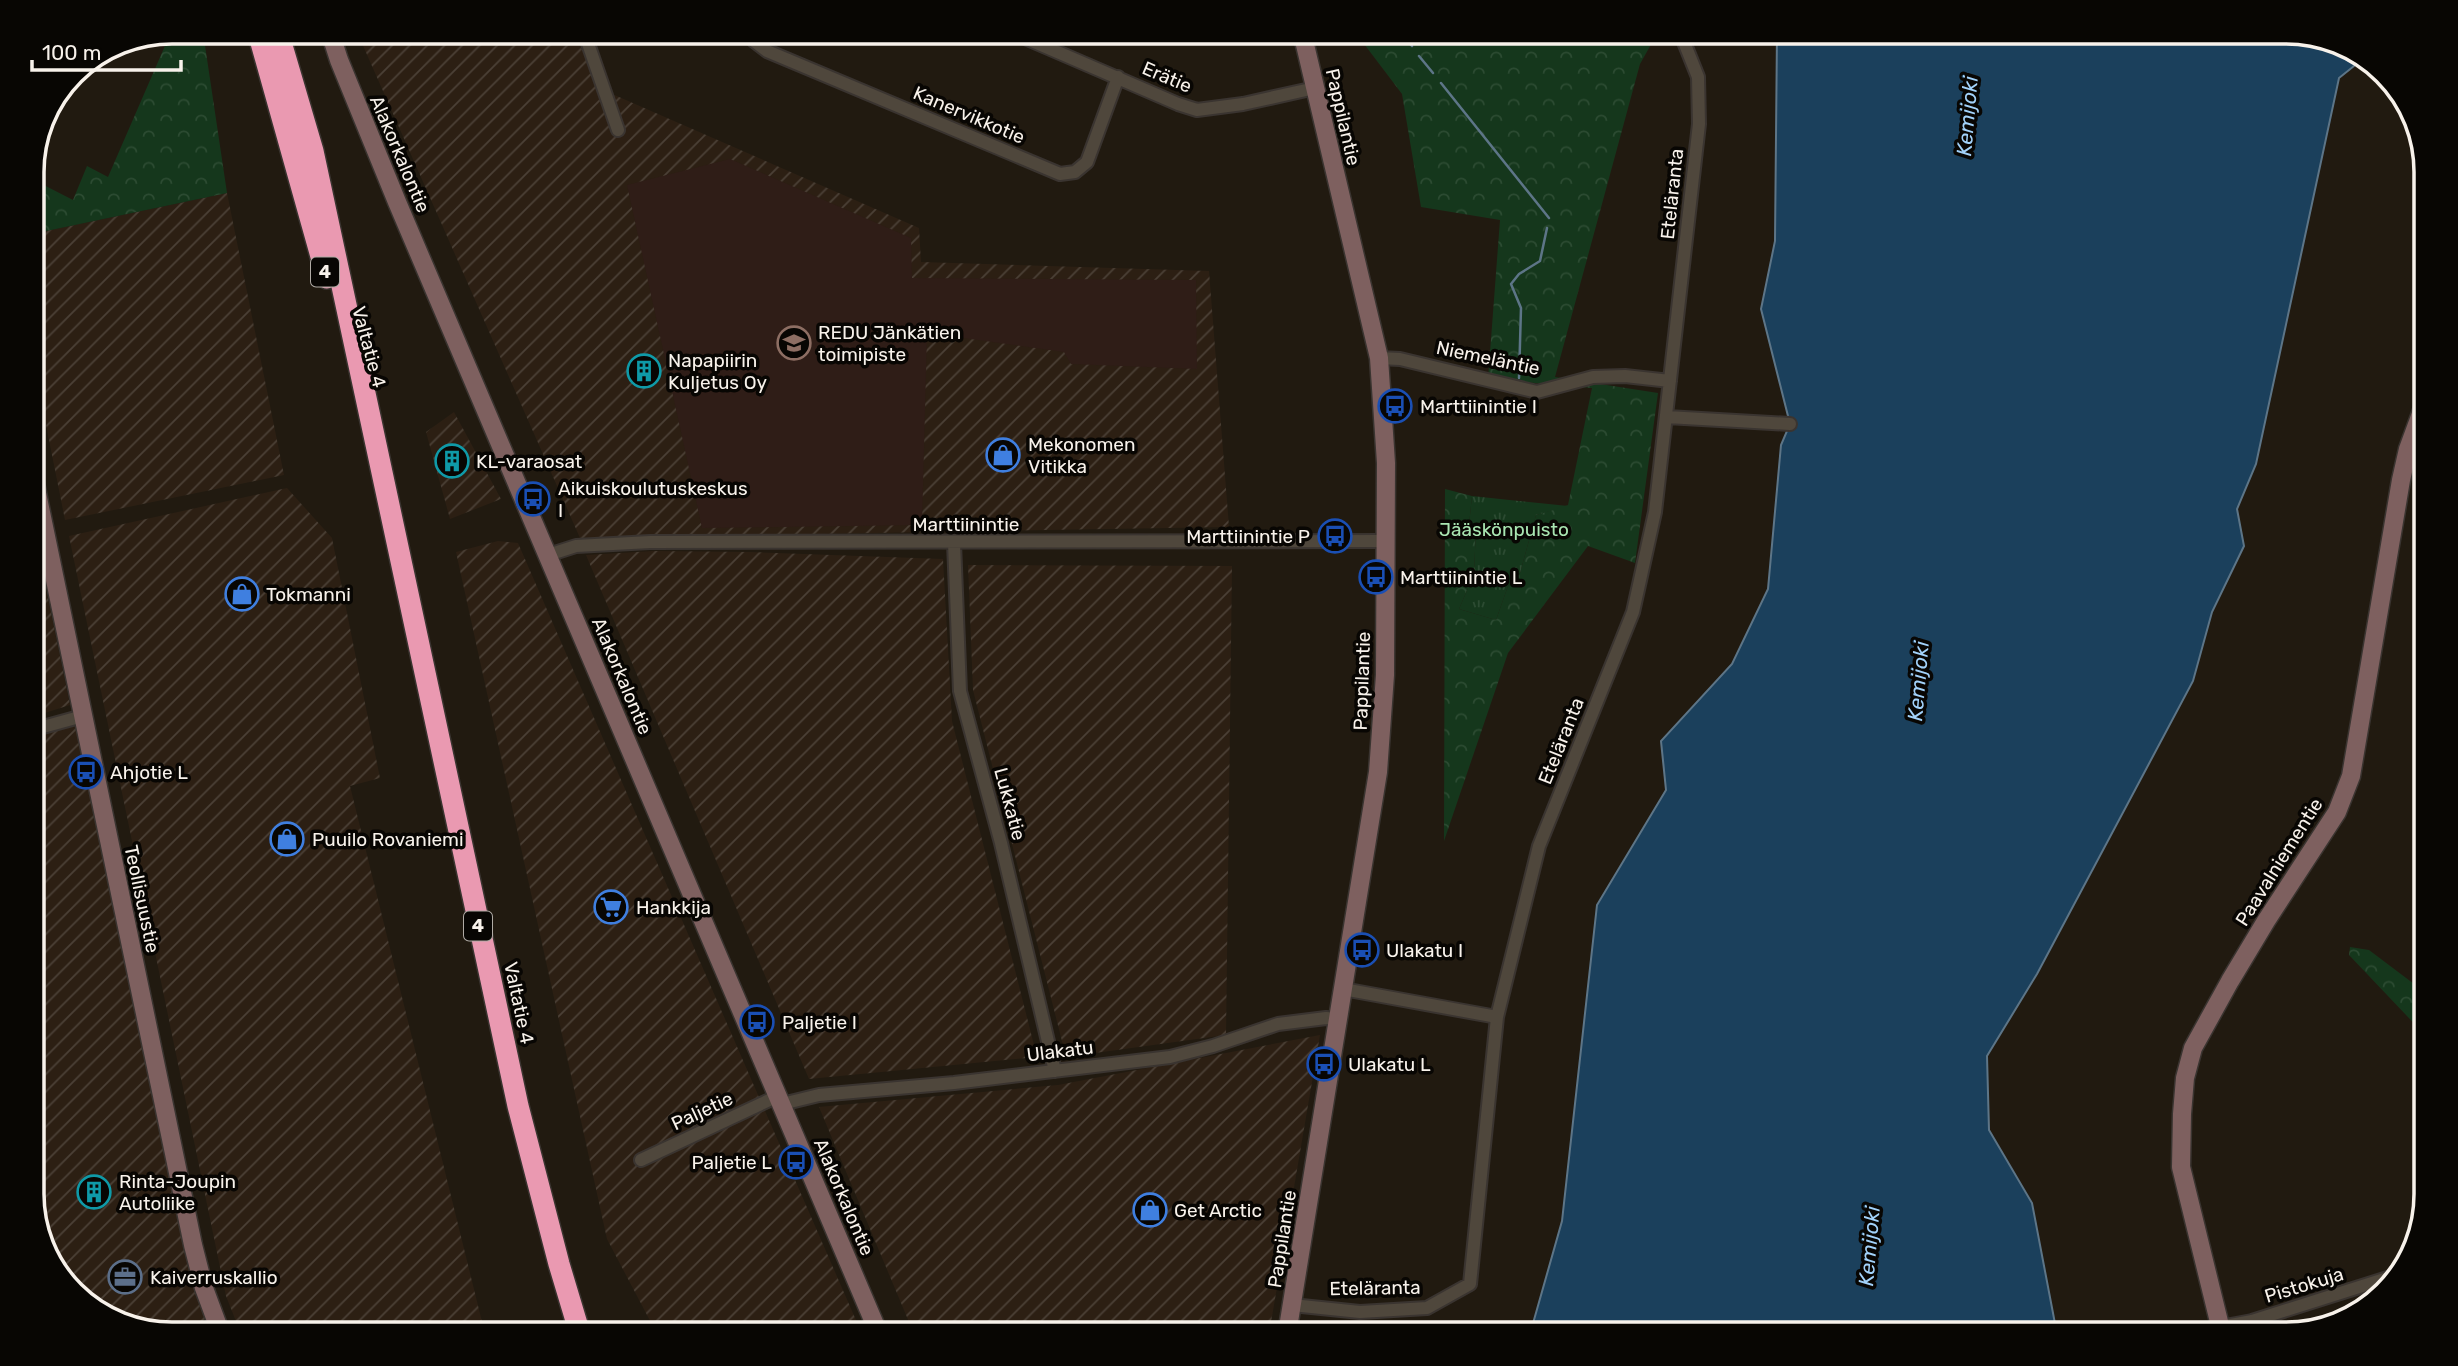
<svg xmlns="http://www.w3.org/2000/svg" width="2458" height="1366" font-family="Rubik,sans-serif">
  <defs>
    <pattern id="industrial-furrows" width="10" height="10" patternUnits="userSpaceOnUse" patternTransform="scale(1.75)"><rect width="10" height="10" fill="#2c1f13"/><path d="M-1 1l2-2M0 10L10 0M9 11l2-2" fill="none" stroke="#4b4036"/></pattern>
    <pattern id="forest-crowns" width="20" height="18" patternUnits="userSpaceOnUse" patternTransform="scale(1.75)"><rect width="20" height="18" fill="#15371c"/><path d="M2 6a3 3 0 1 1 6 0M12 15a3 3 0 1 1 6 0" fill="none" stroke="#2c4b32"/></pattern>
    <pattern id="park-tufts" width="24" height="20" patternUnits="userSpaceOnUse" patternTransform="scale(1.75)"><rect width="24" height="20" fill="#15371c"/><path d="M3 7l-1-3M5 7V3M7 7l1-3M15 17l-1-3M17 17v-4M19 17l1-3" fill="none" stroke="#2c4b32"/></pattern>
  </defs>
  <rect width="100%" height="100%" fill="#211a10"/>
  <path fill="url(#industrial-furrows)" d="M357 32H573L603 90 919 228 921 262 1209 271 1229 527 580 538Z
    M227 193 284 475 65 520 32 355V234Z
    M454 412 501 499 450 519 426 432Z
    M287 488 332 538 380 778 350 786 485 1334H241L226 1296 69 536Z
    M32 521 70 705 32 717Z
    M498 541 518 543 862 1334H657L607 1239 456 552Z
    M653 551 750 552 943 559 952 721 1037 1057 809 1079 586 555Z
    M968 565 1232 566 1226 1035 1066 1057 973 690Z
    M81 723 180 1226 215 1334H172L102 1316 50 1265 32 1203V736Z
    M1320 1035 1269 1334H914L819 1107 1058 1085Z"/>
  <path fill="#2f1d17" d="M730 159 911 238 912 278 1196 280 1197 369 1071 364 1064 352 927 333 922 525 702 528 627 185Z"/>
  <path fill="url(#forest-crowns)" d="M171 32H203L227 193 32 234V179L73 200 87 166 108 177Z
    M1355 32H1658L1640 64 1555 377 1658 393 1635 563 1588 546 1508 653 1444 841 1445 489 1472 496 1469 525 1476 527 1474 574 1459 609 1496 620 1508 586 1520 573 1536 515 1568 505 1592 388 1488 379 1500 220 1421 207 1402 94Z
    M2350 947 2369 950 2426 993V1036L2349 955Z"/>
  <path fill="url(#park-tufts)" d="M1472 496 1568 506 1536 515 1520 573 1508 586 1496 620 1459 609 1474 574 1476 527 1469 525Z"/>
  <path fill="#1b405c" stroke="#5d7587" stroke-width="2" d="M1777 32H2286L2356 50 2364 58 2339 78 2256 464 2237 509 2244 546 2212 612 2193 681 2037 974 1987 1056 1989 1130 2032 1203 2057 1334H1530L1562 1221 1597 905 1666 790 1661 741 1732 664 1768 589 1781 445 1790 424 1761 309 1775 241Z"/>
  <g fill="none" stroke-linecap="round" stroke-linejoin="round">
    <path stroke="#5d7587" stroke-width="2.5" d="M1400 32 1412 46
      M1419 56 1433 73
      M1441 83 1549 218
      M1519 378 1521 308 1511 284 1519 274 1540 261 1547 228"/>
    <defs>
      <path id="street" d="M584 32 618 130
        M754 32V41L767 51 1060 174 1075 172 1087 162 1118 77
        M1011 32 1178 104 1197 110 1243 104 1315 88
        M1379 358 1400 359 1537 392 1593 377 1625 376 1670 381
        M1667 417 1790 424
        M954 543 960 691 1001 843 1055 1071
        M548 555 576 546 650 542 1386 541
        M32 730 83 716
        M1343 989 1497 1017
        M782 1104 819 1095 954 1083 1170 1057 1213 1046 1278 1024 1326 1018 1339 1019
        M641 1160 778 1096
        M1292 1305 1360 1312 1427 1308 1470 1284 1497 1017 1539 846 1633 612 1655 512 1699 124 1698 77 1680 32
        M2220 1327 2252 1321 2397 1275"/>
      <path id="secondary" d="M330 32 339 60 397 202 879 1334
        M32 469 193 1245 204 1288 221 1334
        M1287 1334 1378 772 1385 675 1386 463 1379 358 1302 32
        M2222 1334 2181 1167 2182 1114 2185 1078 2193 1048 2230 981 2266 921 2337 812 2351 776 2401 480 2408 449 2426 400"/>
      <path id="highway" d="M258 32 327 278
        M278 32 313 151 518 1106 559 1264 580 1334"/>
    </defs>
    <use href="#street" stroke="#3a3430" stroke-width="16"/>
    <use href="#secondary" stroke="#3a3430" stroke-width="21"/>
    <use href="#highway" stroke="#3a3430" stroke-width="24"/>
    <use href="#street" stroke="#4f473c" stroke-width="12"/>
    <use href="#secondary" stroke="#7e605f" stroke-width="18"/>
    <use href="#highway" stroke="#ea99b1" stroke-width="21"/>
  </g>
  <defs>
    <symbol id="school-ring" viewBox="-11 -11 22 22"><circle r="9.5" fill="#080603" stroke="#8d6e63" stroke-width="1.5"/><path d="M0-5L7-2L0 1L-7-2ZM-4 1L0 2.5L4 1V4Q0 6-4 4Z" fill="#8d6e63"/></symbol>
    <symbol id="building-ring" viewBox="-11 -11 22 22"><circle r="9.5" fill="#080603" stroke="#0f9aa8" stroke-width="1.5"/><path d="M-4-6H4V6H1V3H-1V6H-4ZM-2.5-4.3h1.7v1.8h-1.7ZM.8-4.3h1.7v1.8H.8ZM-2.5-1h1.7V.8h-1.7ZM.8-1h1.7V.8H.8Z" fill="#0f9aa8"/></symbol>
    <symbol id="bus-ring" viewBox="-11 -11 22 22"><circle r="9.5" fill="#080603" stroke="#1a4fb4" stroke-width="1.5"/><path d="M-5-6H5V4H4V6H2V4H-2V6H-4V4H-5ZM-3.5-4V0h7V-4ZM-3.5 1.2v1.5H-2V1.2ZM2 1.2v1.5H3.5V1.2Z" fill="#1a4fb4"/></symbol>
    <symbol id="shop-ring" viewBox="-11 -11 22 22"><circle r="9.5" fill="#080603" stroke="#3f7fe0" stroke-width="1.5"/><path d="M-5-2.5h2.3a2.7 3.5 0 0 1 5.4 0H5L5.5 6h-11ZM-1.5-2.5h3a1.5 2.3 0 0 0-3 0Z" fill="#3f7fe0"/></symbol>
    <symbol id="supermarket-ring" viewBox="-11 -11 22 22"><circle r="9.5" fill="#080603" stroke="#3f7fe0" stroke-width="1.5"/><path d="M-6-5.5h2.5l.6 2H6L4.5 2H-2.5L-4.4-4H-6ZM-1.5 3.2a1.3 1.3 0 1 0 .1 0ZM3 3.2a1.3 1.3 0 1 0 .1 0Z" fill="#3f7fe0"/></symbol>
    <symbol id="office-ring" viewBox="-11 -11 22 22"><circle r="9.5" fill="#080603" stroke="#5c6f8a" stroke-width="1.5"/><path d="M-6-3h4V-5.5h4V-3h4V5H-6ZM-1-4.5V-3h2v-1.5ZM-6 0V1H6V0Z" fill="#5c6f8a"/></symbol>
  </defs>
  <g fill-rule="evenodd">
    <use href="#school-ring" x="775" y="324" width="38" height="38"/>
    <use href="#building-ring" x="625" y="352" width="38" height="38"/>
    <use href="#bus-ring" x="1376" y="387" width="38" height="38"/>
    <use href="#shop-ring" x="984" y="436" width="38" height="38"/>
    <use href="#building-ring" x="433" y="442" width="38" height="38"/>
    <use href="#bus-ring" x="514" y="480" width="38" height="38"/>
    <use href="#bus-ring" x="1316" y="517" width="38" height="38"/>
    <use href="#bus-ring" x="1357" y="558" width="38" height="38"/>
    <use href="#shop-ring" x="223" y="575" width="38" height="38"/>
    <use href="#bus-ring" x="67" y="753" width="38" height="38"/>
    <use href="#shop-ring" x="268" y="820" width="38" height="38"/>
    <use href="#supermarket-ring" x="592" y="888" width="38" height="38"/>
    <use href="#bus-ring" x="1343" y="931" width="38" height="38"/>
    <use href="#bus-ring" x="738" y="1003" width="38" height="38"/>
    <use href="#bus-ring" x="1305" y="1045" width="38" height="38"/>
    <use href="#bus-ring" x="777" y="1143" width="38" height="38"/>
    <use href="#building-ring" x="75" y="1173" width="38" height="38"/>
    <use href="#shop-ring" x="1131" y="1191" width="38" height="38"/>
    <use href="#office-ring" x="106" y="1258" width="38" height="38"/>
  </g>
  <g text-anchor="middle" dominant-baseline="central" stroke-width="7" stroke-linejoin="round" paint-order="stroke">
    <g fill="#080603" stroke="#b0aba5" stroke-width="2">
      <rect x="311" y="257.5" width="28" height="29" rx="5"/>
      <rect x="464" y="911.5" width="28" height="29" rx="5"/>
    </g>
    <g font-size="18" font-weight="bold" fill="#f8f2eb">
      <text x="325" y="272">4</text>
      <text x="478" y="926">4</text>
    </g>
    <g font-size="19" fill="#f8f2eb" stroke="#080603">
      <text transform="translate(1167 77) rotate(23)">Erätie</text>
      <text transform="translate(969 115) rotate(23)">Kanervikkotie</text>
      <text transform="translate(1343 117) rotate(77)">Pappilantie</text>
      <text transform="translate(400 154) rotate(67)">Alakorkalontie</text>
      <text transform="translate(1672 194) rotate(-84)">Eteläranta</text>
      <text transform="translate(369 347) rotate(75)">Valtatie 4</text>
      <text transform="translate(1488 358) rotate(12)">Niemeläntie</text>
      <text x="966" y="524">Marttiinintie</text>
      <text transform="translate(622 676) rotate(67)">Alakorkalontie</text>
      <text transform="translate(1362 681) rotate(-88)">Pappilantie</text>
      <text transform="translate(1561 741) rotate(-68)">Eteläranta</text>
      <text transform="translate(1010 804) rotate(75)">Lukkatie</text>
      <text transform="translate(2279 862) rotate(-58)">Paavalniementie</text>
      <text transform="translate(142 899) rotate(78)">Teollisuustie</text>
      <text transform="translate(519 1003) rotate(78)">Valtatie 4</text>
      <text transform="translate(1060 1051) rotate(-7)">Ulakatu</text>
      <text transform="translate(702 1111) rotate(-25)">Paljetie</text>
      <text transform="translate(844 1197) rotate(67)">Alakorkalontie</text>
      <text transform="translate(1282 1239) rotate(-81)">Pappilantie</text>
      <text transform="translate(2304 1285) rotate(-17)">Pistokuja</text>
      <text transform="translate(1375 1288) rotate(-1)">Eteläranta</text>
    </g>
    <g font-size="19" fill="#f8f2eb" stroke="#080603" text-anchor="start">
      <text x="818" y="332">REDU Jänkätien<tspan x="818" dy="22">toimipiste</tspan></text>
      <text x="668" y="360">Napapiirin<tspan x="668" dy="22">Kuljetus Oy</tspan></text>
      <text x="1420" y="406">Marttiinintie I</text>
      <text x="1028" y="444">Mekonomen<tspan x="1028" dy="22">Vitikka</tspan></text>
      <text x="476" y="461">KL-varaosat</text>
      <text x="558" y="488">Aikuiskoulutuskeskus<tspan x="558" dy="22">I</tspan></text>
      <text x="1310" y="536" text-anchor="end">Marttiinintie P</text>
      <text x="1400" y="577">Marttiinintie L</text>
      <text x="266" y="594">Tokmanni</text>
      <text x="110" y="772">Ahjotie L</text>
      <text x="312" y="839">Puuilo Rovaniemi</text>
      <text x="636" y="907">Hankkija</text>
      <text x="1386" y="950">Ulakatu I</text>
      <text x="782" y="1022">Paljetie I</text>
      <text x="1348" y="1064">Ulakatu L</text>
      <text x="772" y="1162" text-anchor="end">Paljetie L</text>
      <text x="119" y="1181">Rinta-Joupin<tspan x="119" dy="22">Autoliike</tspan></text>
      <text x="1174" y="1210">Get Arctic</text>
      <text x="150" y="1277">Kaiverruskallio</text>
    </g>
    <g font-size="19" fill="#a9e6b2" stroke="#080603">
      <text x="1504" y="529">Jääskönpuisto</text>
    </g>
    <g font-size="21" font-style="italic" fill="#a2d2fa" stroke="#080603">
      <text transform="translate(1967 116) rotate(-85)">Kemijoki</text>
      <text transform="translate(1918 681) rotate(-85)">Kemijoki</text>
      <text transform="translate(1869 1246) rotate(-85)">Kemijoki</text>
    </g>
  </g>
  <path d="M0 0H2458V1366H0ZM172 44H2286A128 128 0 0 1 2414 172V1194A128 128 0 0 1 2286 1322H172A128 128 0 0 1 44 1194V172A128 128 0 0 1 172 44Z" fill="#080603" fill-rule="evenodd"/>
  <path fill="none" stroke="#f8f2eb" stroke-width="3.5" d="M172 44H2286A128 128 0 0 1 2414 172V1194A128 128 0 0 1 2286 1322H172A128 128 0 0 1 44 1194V172A128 128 0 0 1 172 44Z"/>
  <path d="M32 60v10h149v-10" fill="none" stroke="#f8f2eb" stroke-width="3.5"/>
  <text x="42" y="60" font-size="21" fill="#f8f2eb" stroke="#080603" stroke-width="5" paint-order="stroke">100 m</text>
</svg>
